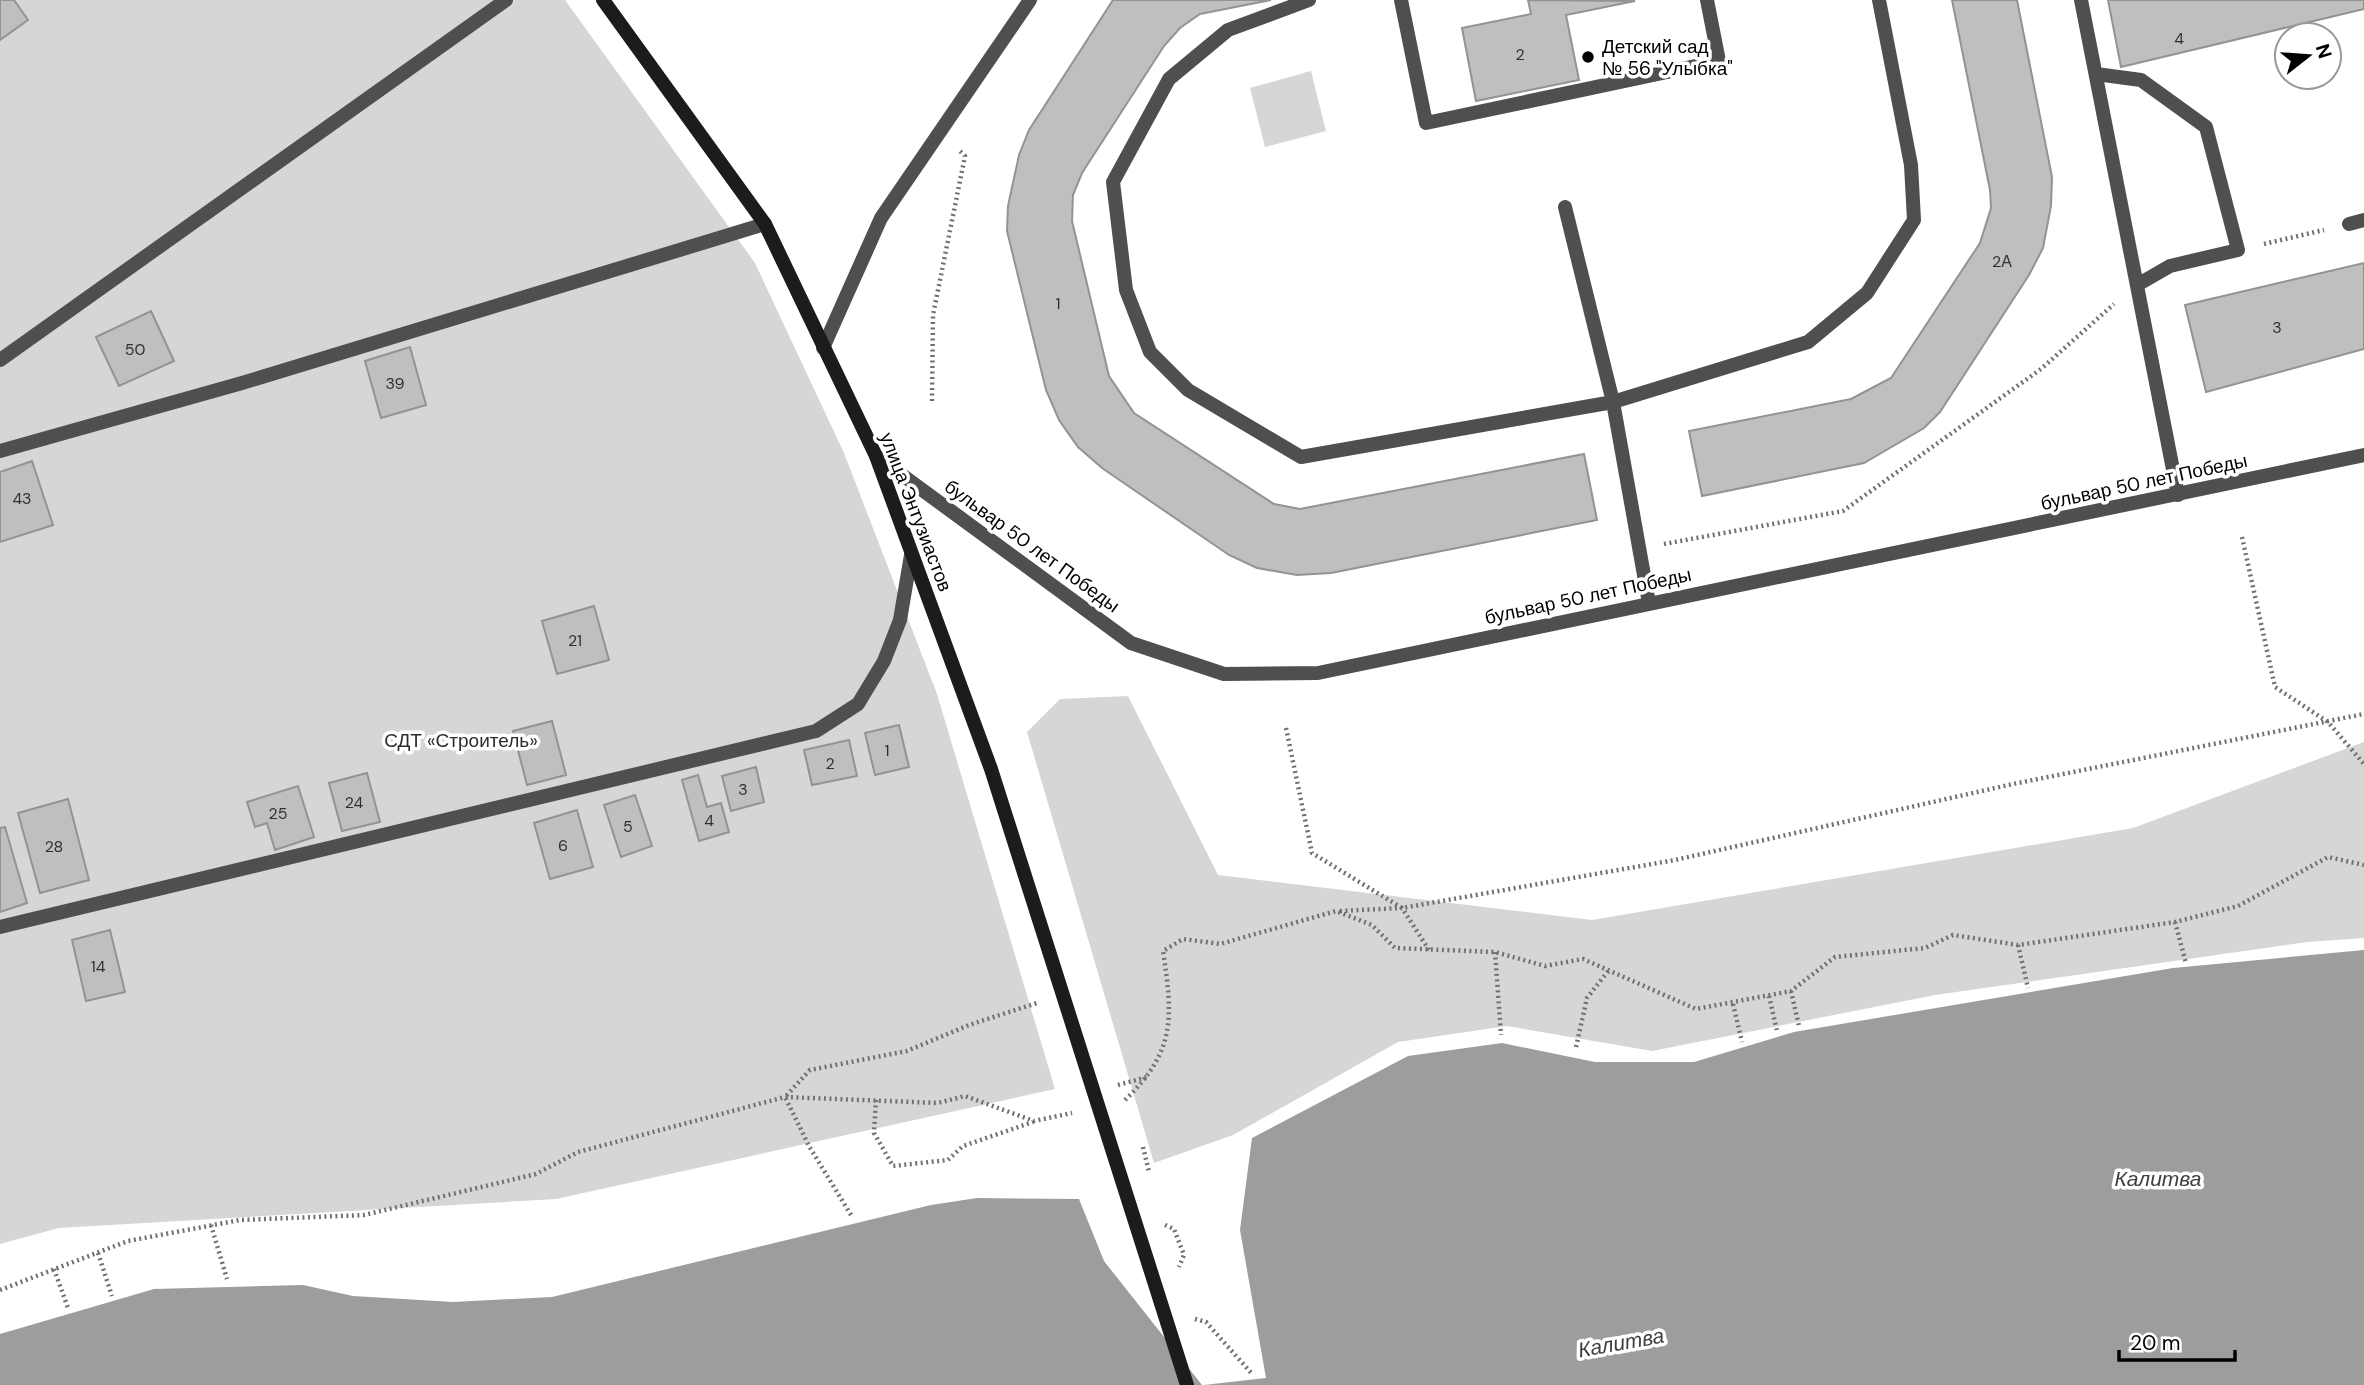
<svg xmlns="http://www.w3.org/2000/svg" width="2364" height="1385" font-family="'DM Sans',sans-serif">
  <rect width="100%" height="100%" fill="#fff"/>
  <path fill="#d6d6d6" d="M0 0H565L755 263 844 453 937 694 1055 1089 556 1199 59 1228 0 1244Z
    M1311 71 1326 131 1265 147 1250 88Z
    M1128 696 1218 875 1592 920 2133 828 2364 742V938L2307 942 1935 995 1652 1051 1507 1026 1398 1042 1233 1135 1154 1163 1027 732 1060 699Z"/>
  <path fill="#9d9d9d" d="M2364 950V1385H1204L1266 1378 1240 1230 1252 1138 1408 1056 1502 1043 1595 1062H1694L1794 1032 2173 968Z
    M977 1198 1079 1199 1104 1261 1202 1385H0V1334L154 1289 303 1285 353 1296 453 1302 552 1297 931 1205Z"/>
  <path fill="#bfbfbf" stroke="#939393" stroke-width="2" d="M0 0H14L28 20 0 40Z
    M1113 0H1271L1200 14 1180 28 1164 46 1082 173 1073 195 1072 221 1109 376 1134 413 1274 504 1300 509 1584 454 1597 520 1331 573 1297 575 1257 568 1229 555 1102 468 1078 447 1059 420 1046 390 1007 231 1008 206 1019 155 1029 130Z
    M1528 0 1635 1 1566 15 1579 80 1476 101 1462 28 1531 14Z
    M1952 0H2017L2052 177 2051 206 2043 248 2029 275 1940 412 1924 428 1864 463 1702 496 1689 431 1851 399 1891 378 1980 243 1991 208 1990 190Z
    M2108 0H2364V9L2121 67Z
    M2364 263V349L2206 392 2185 305Z
    M151 311 174 361 119 386 96 337Z
    M410 347 426 405 381 418 365 361Z
    M32 461 53 525 0 542V472Z
    M594 606 609 660 557 674 542 621Z
    M552 721 566 775 527 785 513 731Z
    M899 725 909 767 875 775 865 733Z
    M849 740 857 776 812 785 804 750Z
    M756 767 764 802 731 811 722 776Z
    M367 773 380 822 342 831 329 783Z
    M698 775 707 807 721 803 729 832 699 841 682 780Z
    M298 786 314 837 275 850 267 823 255 827 247 802Z
    M635 795 652 846 621 857 604 805Z
    M68 799 89 880 40 893 18 813Z
    M577 810 593 867 550 879 534 823Z
    M5 827 27 903 0 912V828Z
    M110 930 125 992 86 1001 72 940Z"/>
  <g fill="none" stroke-linecap="round" stroke-linejoin="round">
    <path stroke="#717171" stroke-width="4.5" stroke-dasharray="2 3.5" stroke-linecap="butt" d="M2264 244 2324 230
      M932 401 933 315 965 156 958 149
      M2242 537 2275 687 2328 722 2364 764
      M1664 544 1843 511 2041 369 2114 304
      M1286 728 1312 853 1402 908 1675 860 2013 784 2364 714
      M1340 911 1402 908 1429 950
      M2175 922 2186 963
      M2018 945 2028 988
      M1495 952 1501 1035
      M1791 991 1799 1026
      M1769 996 1777 1031
      M1733 1004 1742 1042
      M1576 1047 1587 998 1609 970
      M1118 1085 1147 1077
      M876 1100 874 1133 893 1166 948 1160 963 1146 1033 1122
      M1125 1100C1176 1051 1173 1017 1163 951L1183 939 1220 944 1336 911 1372 925 1395 948 1495 952 1545 966 1583 959 1696 1009 1791 991 1835 957 1925 948 1953 935 2018 945 2175 922 2238 906 2328 857 2364 865
      M1143 1147 1149 1172
      M851 1215 809 1146 785 1097 810 1070 907 1051 969 1025 1037 1003
      M211 1225 227 1279
      M1165 1225 1174 1229 1184 1255 1179 1267
      M98 1253 112 1296
      M54 1269 68 1308
      M0 1290 128 1241 240 1220 364 1215 536 1174 578 1152 785 1097 938 1103 965 1096 1034 1121 1072 1113
      M1195 1319 1206 1322 1253 1375"/>
    <path stroke="#4f4f4f" stroke-width="14" d="M1309 0 1228 30 1169 79 1113 182 1126 290 1150 352 1188 390 1301 457 1613 402 1808 342 1867 293 1914 220 1911 165 1879 0
      M1401 0 1426 123 1719 61 1707 0
      M2081 0 2178 495
      M2096 74 2141 80 2206 127 2238 250 2170 266 2137 285
      M1565 207 1613 402 1649 603
      M2349 224 2364 220
      M823 348 881 218 1030 0
      M0 360 506 0
      M0 451 242 383 765 224
      M0 927 816 731 858 704 884 661 900 620 911 555"/>
    <path stroke="#4f4f4f" stroke-width="14" d="M876 456 1131 643 1224 674 1318 673 2364 455"/>
    <path stroke="#1c1c1c" stroke-width="14" d="M603 0 765 224 876 456 991 769 1187 1385"/>
  </g>
  <circle fill="#000" stroke="#fff" stroke-width="2.5" cx="1588" cy="57" r="7"/>
  <g text-anchor="middle" dominant-baseline="central" stroke-width="7" stroke-linejoin="round" paint-order="stroke">
    <g font-size="16" fill="#303030">
      <text x="2179" y="38">4</text>
      <text x="1520" y="54">2</text>
      <text x="2002" y="261">2А</text>
      <text x="1058" y="303">1</text>
      <text x="2277" y="327">3</text>
      <text x="135" y="349">50</text>
      <text x="395" y="383">39</text>
      <text x="22" y="498">43</text>
      <text x="575" y="640">21</text>
      <text x="887" y="750">1</text>
      <text x="830" y="763">2</text>
      <text x="743" y="789">3</text>
      <text x="354" y="802">24</text>
      <text x="278" y="813">25</text>
      <text x="709" y="820">4</text>
      <text x="628" y="826">5</text>
      <text x="563" y="845">6</text>
      <text x="54" y="846">28</text>
      <text x="98" y="966">14</text>
    </g>
    <g font-size="19" fill="#000" stroke="#fff" text-anchor="start">
      <text x="1602" y="46">Детский сад<tspan x="1602" dy="22">№ 56 "Улыбка"</tspan></text>
    </g>
    <g font-size="19" fill="#000" stroke="#fff">
      <text transform="translate(2144 482) rotate(-12)">бульвар 50 лет Победы</text>
      <text transform="translate(916 512) rotate(69)">улица Энтузиастов</text>
      <text transform="translate(1032 546) rotate(36)">бульвар 50 лет Победы</text>
      <text transform="translate(1588 596) rotate(-12)">бульвар 50 лет Победы</text>
    </g>
    <g font-size="19" fill="#2d2d2d" stroke="#fff">
      <text x="461" y="740">СДТ «Строитель»</text>
    </g>
    <g font-size="21" font-style="italic" fill="#3e3e3e" stroke="#fff">
      <text x="2158" y="1179">Калитва</text>
      <text transform="translate(1621 1343) rotate(-10)">Калитва</text>
    </g>
  </g>
  <g transform="translate(2308 56) rotate(73)"><circle r="33" fill="#ffffff" stroke="#999999" stroke-width="2"/>
  <path d="M0-5L12 26L0 18L-12 26Z" fill="#000000"/>
  <text y="-10" font-size="19" font-weight="bold" text-anchor="middle" fill="#000000">N</text>
  </g>
  <path d="M2119 1350v10h116v-10" fill="none" stroke="#000000" stroke-width="3.5"/>
  <text x="2130" y="1350" font-size="21" fill="#000000" stroke="#ffffff" stroke-width="5" paint-order="stroke">20 m</text>
</svg>
